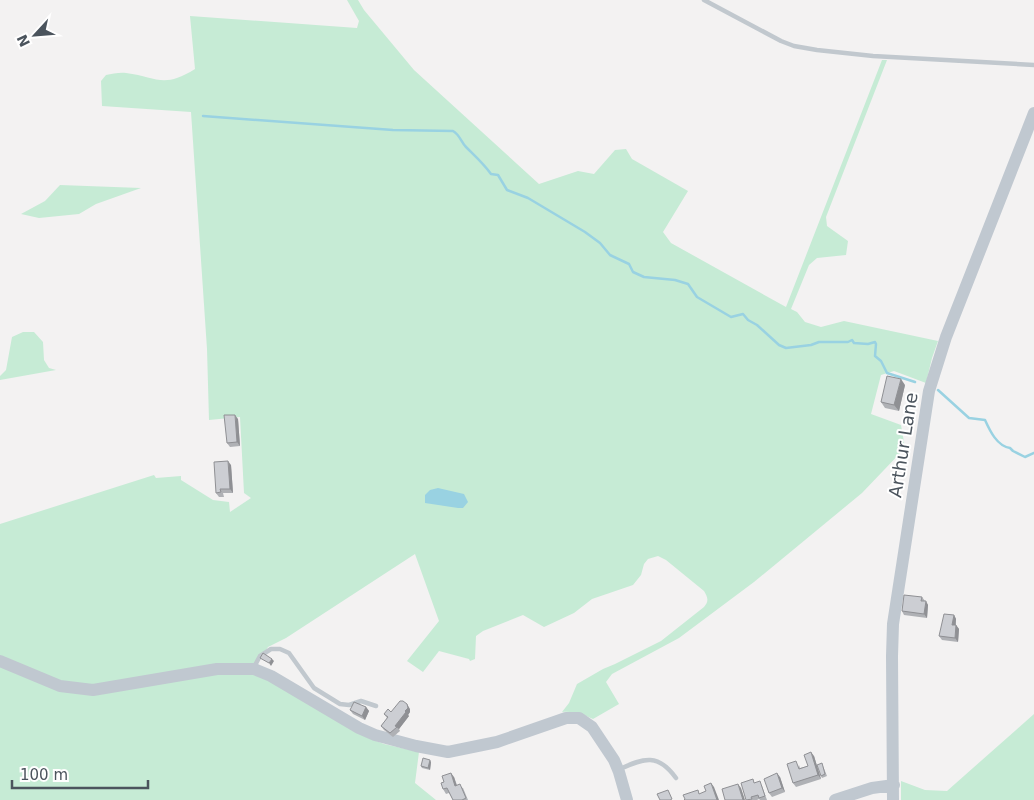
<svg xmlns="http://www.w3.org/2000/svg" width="1034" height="800" font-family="'DejaVu Sans',sans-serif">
  <rect width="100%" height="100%" fill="#f3f2f2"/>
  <path fill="#c6ebd5" d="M347 0H358L364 10 414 70 539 184 578 171 594 174 615 150 626 149 632 159 688 191 663 232 671 243 786 307 882 60H887L826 217 827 226 848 241 846 255 817 258 809 265 791 309 797 312 805 322 821 327 844 321 938 341 932 358 926 383 894 371 881 375 871 414 901 425 905 448 862 493 754 582 679 638 612 674 606 682 619 704 593 719C582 714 574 711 562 712L569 703 577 684 603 669 615 664 661 641 704 607C709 601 708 598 704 591L666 560 658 556 648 559 644 564 641 575 633 585 592 599 574 613 544 627 523 615 483 631 476 636 475 659 470 661 469 659 439 651 423 672 407 661 439 621 415 554 286 638 268 647 258 663 262 677 371 739 384 744 419 752 415 783 436 800H0V524L154 475 156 478 181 476V480L213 500 229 502 230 512 251 498 244 493 240 417 209 420 207 349 191 112 102 106 101 81 106 75C112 74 120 72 126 73 157 77 163 89 195 69L190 16 357 28 359 21Z
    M60 185 141 188 96 204 79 214 39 218 21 214 45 201Z
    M23 332H34L43 342 44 360 49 368 56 370 0 380V376L6 370 12 337Z
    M1034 714V800H901V781L925 790 947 791Z"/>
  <path fill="#99d2e2" d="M438 488 464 494 468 502 463 508H458L425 503V495L430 490Z"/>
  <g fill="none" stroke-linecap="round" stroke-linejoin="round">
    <path stroke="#99d2e2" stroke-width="2.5" d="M203 116 393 130 453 131C460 135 461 142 466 147 475 156 484 164 491 174L498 175 507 190 528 198 585 232 600 243 610 255 629 264 633 272 644 277 675 280 688 284 697 297 731 317 743 314 748 320 757 325 779 345 786 348 811 345 819 342H848L852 340 854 343 868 344 875 342 876 344 875 356 881 361 887 373 915 382
      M938 390 969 418 985 420C990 431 997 446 1010 448L1013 451 1025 457 1034 453"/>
    <path stroke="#c1c8ce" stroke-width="4.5" d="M704 0 781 41 794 46 817 50 873 56 1034 65
      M254 667 260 656 271 649H280L289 653 314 688 340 704 349 705 361 701 376 706
      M620 769C644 758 658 753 676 778"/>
    <path stroke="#c0c8d0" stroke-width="12" d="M0 661 60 686 93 690 217 669H254L271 676 359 728 375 735 416 746 448 752 497 742 566 718H579L592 727 614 760 619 772 627 800
      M835 800 872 788 894 785
      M893 800 892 656 893 624 929 391 946 337 1034 113"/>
  </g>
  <path fill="#afb1b5" d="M905 385 899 411 885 408 881 402Z
    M238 419 240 446 230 447 227 443Z
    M231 465 233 493H223L224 497H219L216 493Z
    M922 597 928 605 927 618 904 615 902 611Z
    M954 615 956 619V625L959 629 958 642 942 640 939 636Z
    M366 707 369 711 365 720 353 714 350 710Z
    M410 709V712L408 715 409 716 399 729 400 731 393 737 384 730 381 726 387 718 384 714Z
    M814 756 821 779 796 787 793 783 799 765 800 768 808 766Z
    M431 762 430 770 422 768 421 766Z
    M823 766 827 776 822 778 821 776Z
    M454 777 457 785 463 788 468 800H453L449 793 446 794 443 789Z
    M780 777 785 792 772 797 769 793Z
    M755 783 762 786 767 800H760L759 799 757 800H746Z"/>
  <path fill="#8f9094" d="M901 379 905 385 899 411 894 405Z
    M235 415 238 419 240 446 237 442Z
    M228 461 231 465 233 493 230 489Z
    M926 601 928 605 927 618 924 614Z
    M954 615 956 619 955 629 952 625Z
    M956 625 959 629 958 642 955 638Z
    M272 659 274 661 271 666 269 663Z
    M407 704 410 709V712L408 715 409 716 399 729 395 726 405 711Z
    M366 707 369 711 365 720 362 716Z
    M811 752 814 756 821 779 818 775Z
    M430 760 431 762 430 770 428 768Z
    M451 773 454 777 458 790 455 786Z
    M777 773 780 777 785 792 782 788Z
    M711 783 714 787 719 800H717Z
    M738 784 741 788 745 800H743Z"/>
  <path fill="#ccced3" stroke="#8f9094" d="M887 376 901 379 894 405 881 402Z
    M224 415H235L237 442 227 443Z
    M228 461 230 489H220L221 492 216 493 214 462Z
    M904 595 922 597 921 601H926L924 614 902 611Z
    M944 614 954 615 952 625H956L955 638 939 636Z
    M263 653 272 659 269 663 260 658Z
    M400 701H403L407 704 408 708 405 711 406 712 395 726 397 727 390 733 381 726 388 717 384 714 388 709 391 712Z
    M354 702 366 707 362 716 350 710Z
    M811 752 818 775 793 783 787 764 796 761 799 769 808 766 804 755Z
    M423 758 430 760 428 768 421 766Z
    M822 763 825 774 821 776 817 765Z
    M451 773 455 786 460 784 466 798 462 800H453L447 788 443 789 441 783 444 782 442 776Z
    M777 773 782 788 769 793 764 779Z
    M753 779 754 783 760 781 765 796 759 798 758 795 751 797 752 799 746 800 741 783Z
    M711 783 717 800H684L685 799 683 795 698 790 699 794 706 791 704 786Z
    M738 784 743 800H725L722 789Z
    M668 790 672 799 670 800H660L657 794Z"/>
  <g text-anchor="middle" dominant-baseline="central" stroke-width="4" stroke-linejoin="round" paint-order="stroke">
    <g font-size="18" fill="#4b545d" stroke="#fff">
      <text transform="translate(903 445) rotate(-81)">Arthur Lane</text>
    </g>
  </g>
  <g transform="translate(35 35) rotate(244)" stroke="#ffffff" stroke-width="4" paint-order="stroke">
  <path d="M0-4L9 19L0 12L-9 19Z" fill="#4b545d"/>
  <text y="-8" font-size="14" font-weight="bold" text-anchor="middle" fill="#4b545d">N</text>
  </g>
  <path d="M12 780v8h136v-8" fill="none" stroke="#4b545d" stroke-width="2.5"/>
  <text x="20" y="780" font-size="15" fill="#4b545d" stroke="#ffffff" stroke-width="4" paint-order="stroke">100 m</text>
</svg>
